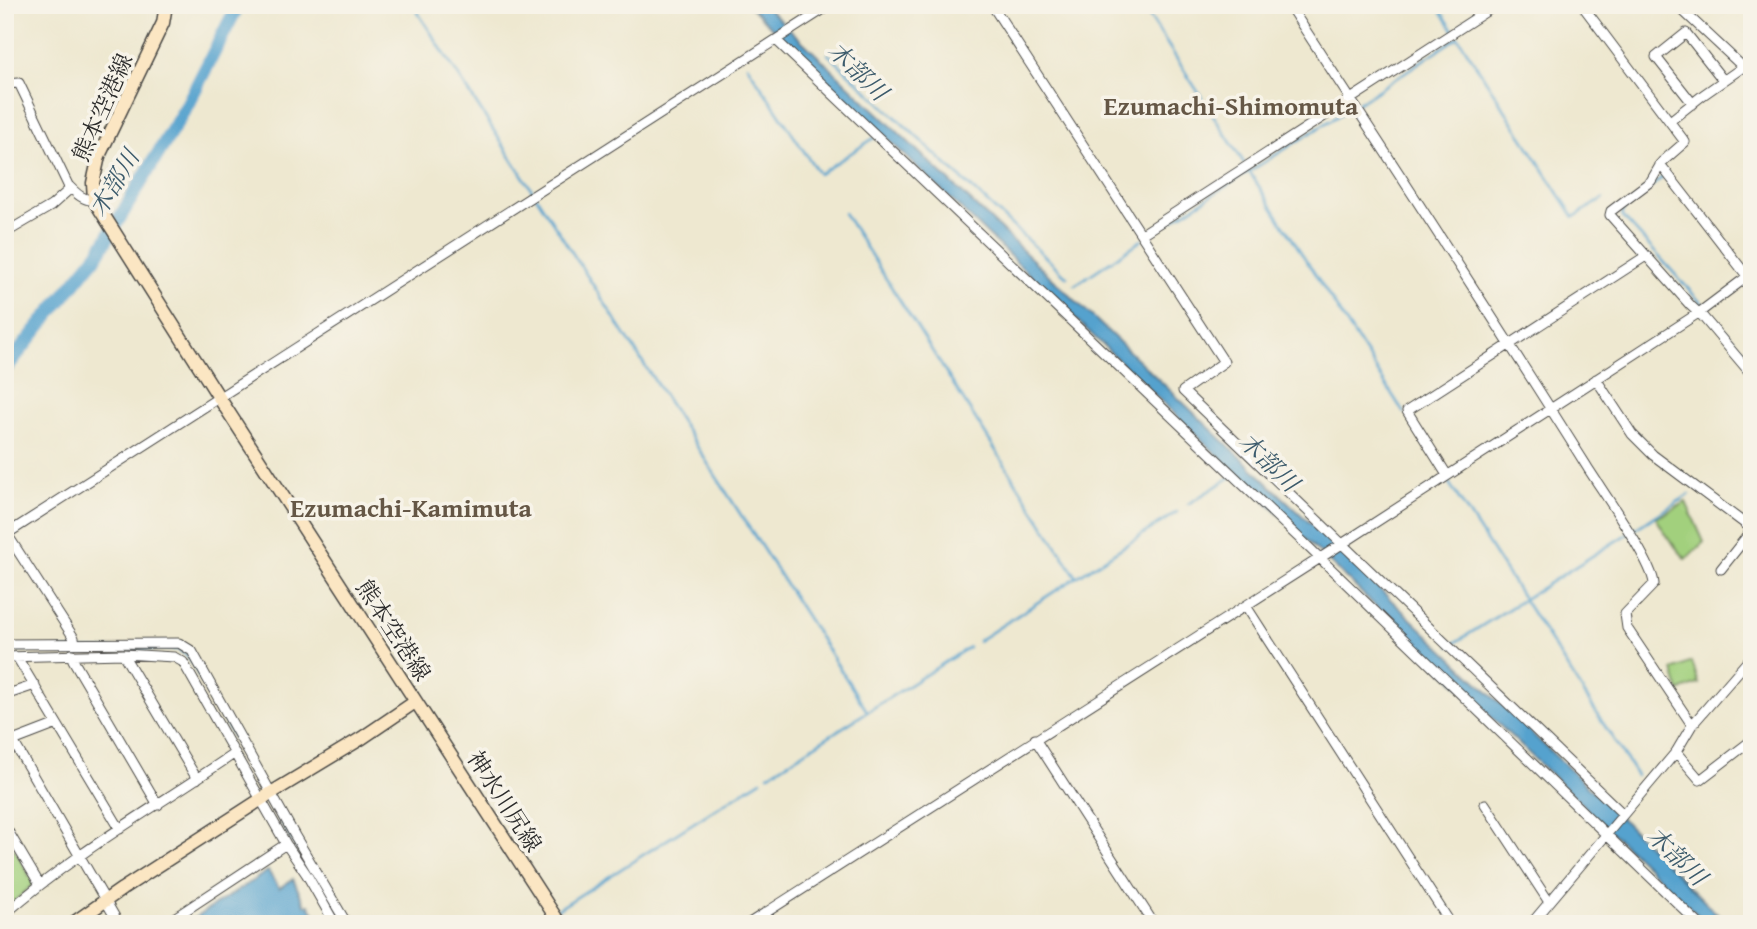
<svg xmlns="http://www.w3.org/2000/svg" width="1757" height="929" font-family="'Gentium Book Plus','Noto Serif JP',serif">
  <rect width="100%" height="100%" fill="#f7f3e8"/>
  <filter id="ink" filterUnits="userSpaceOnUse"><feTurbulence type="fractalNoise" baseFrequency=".0143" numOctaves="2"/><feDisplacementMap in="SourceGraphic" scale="14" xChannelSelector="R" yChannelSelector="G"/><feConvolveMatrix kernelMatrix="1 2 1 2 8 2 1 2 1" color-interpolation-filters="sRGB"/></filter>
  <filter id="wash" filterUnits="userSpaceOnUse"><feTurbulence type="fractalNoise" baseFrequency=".00686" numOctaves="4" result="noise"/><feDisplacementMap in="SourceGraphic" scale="28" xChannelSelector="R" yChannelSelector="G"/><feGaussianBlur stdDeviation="1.57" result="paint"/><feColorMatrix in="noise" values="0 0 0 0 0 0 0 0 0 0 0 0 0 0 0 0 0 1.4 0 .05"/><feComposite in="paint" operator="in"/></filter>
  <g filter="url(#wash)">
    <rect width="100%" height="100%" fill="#eee8d0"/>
    <path fill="#a2d07d" stroke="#667e54" stroke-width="2" d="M1686 502 1704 542 1686 559 1671 542 1656 518Z
      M1692 662 1699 684 1679 691 1673 670Z
      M10 848 15 850 34 884 5 909V850Z"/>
    <path fill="#55a2ce" stroke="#40667c" stroke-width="2" d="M748 5H764L1624 821 1727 924H1707Z
      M268 871 279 888 293 879 305 905H309L320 924H190V921Z"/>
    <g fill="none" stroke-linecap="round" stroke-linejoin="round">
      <path stroke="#55a2ce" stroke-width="2.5" d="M413 5 867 711
        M1142 5 1244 163
        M1437 5 1454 31
        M828 54 1067 277
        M747 65 819 174 874 138
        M1357 104 1458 37 1574 217 1603 199
        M1249 171 1404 413
        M1665 175 1622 211 1623 217 1703 305
        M844 213 1076 576
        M1147 236 1352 107
        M1075 285 1142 240
        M1707 310 1752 360
        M1447 480 1637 776
        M1188 504 1231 477
        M978 641 1177 512
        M1450 646 1690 494
        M5 650 177 649 188 656 262 788
        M768 775 969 647
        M271 806 302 857
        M558 909 761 780
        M535 924 547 916"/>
      <path stroke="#55a2ce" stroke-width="14" d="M5 369 98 254 186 107 238 5"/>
    </g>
  </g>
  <g filter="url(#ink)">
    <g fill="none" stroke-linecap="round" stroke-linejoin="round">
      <defs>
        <path id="minor" d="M992 5 1224 362 1183 391 1623 814
          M1289 5C1389 158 1489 310 1586 465 1600 488 1653 562 1654 584L1625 614 1627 628 1692 725
          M1582 5 1685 142 1662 162 1651 181 1611 211 1610 215 1691 306 1703 317 1752 375
          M776 40 1299 538 1699 924
          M5 84 19 83 68 185C75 192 83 201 94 200
          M1693 104 1656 57 1686 33 1723 80
          M1670 121 1703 95 1743 67 1681 9 1674 5
          M1660 164 1747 276
          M5 233 51 206 71 188
          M1142 234 1496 5
          M1596 379 1632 434 1653 455 1752 529
          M1447 475 1407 411 1646 256
          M5 531 74 638 75 643
          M5 535 830 5
          M1721 569 1752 530
          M1246 606 1451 924
          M5 644 179 643 192 651 295 836 347 924
          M72 654 73 660 158 805
          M123 654 197 779
          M5 657 123 654 174 657 183 662 286 844 307 875 335 924
          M17 657 120 829
          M5 695 35 685
          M1035 739 1154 924
          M13 741 119 924
          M5 744 57 724
          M1676 752 1700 780 1752 740
          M1485 804 1549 902
          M5 826 40 885
          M5 914C75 852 158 806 235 753
          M165 924 286 844
          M748 924 1342 544 1700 312 1752 273
          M1531 924 1676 752 1692 725 1752 656"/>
        <path id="secondary" d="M166 5 163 23 99 156 93 183 94 200 220 399 560 924
          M72 924 122 889 271 793 362 738 415 702"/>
      </defs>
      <use href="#minor" stroke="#484744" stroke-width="11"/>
      <use href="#secondary" stroke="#484744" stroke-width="15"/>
      <use href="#minor" stroke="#fff" stroke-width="9"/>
      <use href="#secondary" stroke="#fbe6c3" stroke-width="12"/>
    </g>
  </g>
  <g text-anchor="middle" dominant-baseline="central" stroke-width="7" stroke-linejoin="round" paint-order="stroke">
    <g font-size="23" fill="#2b2b2b" stroke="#f7f3e8">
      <text transform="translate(102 107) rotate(-66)">熊本空港線</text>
      <text transform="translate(394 630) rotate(57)">熊本空港線</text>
      <text transform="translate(505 801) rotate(57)">神水川尻線</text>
    </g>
    <g font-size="24" font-style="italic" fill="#3c5b6c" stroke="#f7f3e8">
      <text transform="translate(858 71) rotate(44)">木部川</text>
      <text transform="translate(114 183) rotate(-59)">木部川</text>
      <text transform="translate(1269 462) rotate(44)">木部川</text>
      <text transform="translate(1677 856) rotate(44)">木部川</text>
    </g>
    <g font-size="26" font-weight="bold" fill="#655746" stroke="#f7f3e8">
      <text x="1231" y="105">Ezumachi-Shimomuta</text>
      <text x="411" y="507">Ezumachi-Kamimuta</text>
    </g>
  </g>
  <rect width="1757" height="929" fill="none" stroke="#f7f3e8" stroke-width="28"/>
</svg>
